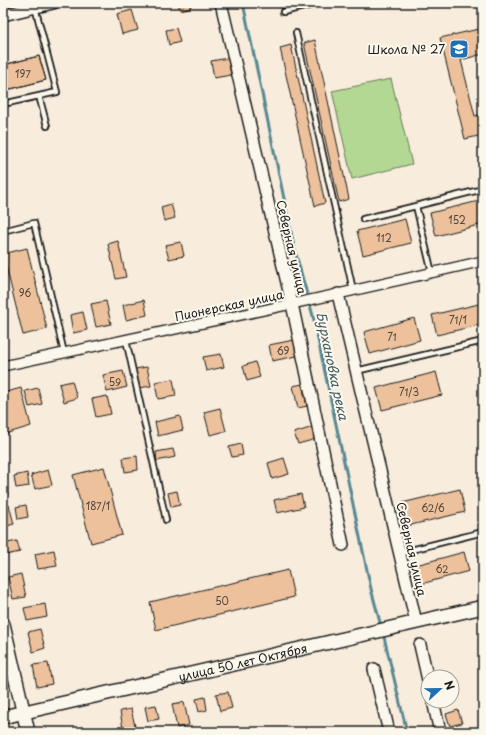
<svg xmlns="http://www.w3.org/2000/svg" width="486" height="735" font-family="'Playpen Sans',sans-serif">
  <rect width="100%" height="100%" fill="#f8ecdc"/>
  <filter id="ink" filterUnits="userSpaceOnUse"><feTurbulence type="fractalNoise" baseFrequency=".025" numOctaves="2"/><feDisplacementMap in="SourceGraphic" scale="8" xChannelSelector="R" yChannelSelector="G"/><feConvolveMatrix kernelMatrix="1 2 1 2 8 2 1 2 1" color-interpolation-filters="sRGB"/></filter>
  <g filter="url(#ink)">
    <path fill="#b2d893" stroke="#677a58" d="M391 79 412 164 352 179 332 91Z"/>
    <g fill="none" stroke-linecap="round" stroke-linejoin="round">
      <path stroke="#598891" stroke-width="3" d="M243 3 295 251 313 316 371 589 381 626
        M383 633 407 732"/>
    </g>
    <path fill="#ecc19c" stroke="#1c1c1c" d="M178 3H190L191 7 180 10Z
      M280 3H305L282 8Z
      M132 10 138 30 122 34 117 14Z
      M176 28 180 42 169 45 166 30Z
      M483 28V54L461 60 475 116 483 114V135L465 139 440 38Z
      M315 40 349 199 339 202 304 43Z
      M291 45 325 203 315 206 280 48Z
      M39 56 46 80 3 91V65Z
      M39 56 46 80 3 91V65Z
      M228 58 231 75 214 78 211 61Z
      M483 200V224L436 236 430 213Z
      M171 204 175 218 164 221 161 207Z
      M405 219 411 243 363 255 357 231Z
      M118 241 126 277 116 279 108 244Z
      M181 242 184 256 169 259 165 245Z
      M27 248 47 329 23 335 3 254Z
      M144 300 147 315 126 320 123 305Z
      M106 301 111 324 96 327 91 304Z
      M483 303V324L437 335 432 315Z
      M83 312 87 330 73 333 70 315Z
      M414 318 420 340 370 354 364 332Z
      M294 340 297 356 272 361 269 345Z
      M221 354 224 367 206 371 203 357Z
      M255 362 260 377 247 381 243 366Z
      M147 367 151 386 139 388 135 369Z
      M123 371 127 387 107 392 103 375Z
      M436 372 442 395 382 410 376 388Z
      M173 379 176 396 158 399 155 382Z
      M72 381 77 398 64 402 59 384Z
      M302 384 307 406 298 408 293 386Z
      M21 388 31 426 5 434 3 427V393Z
      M38 388 42 404 29 407 25 391Z
      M107 396 111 414 96 417 92 399Z
      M220 408 226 431 210 435 204 412Z
      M180 416 183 430 158 436 155 422Z
      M313 427 316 439 298 444 294 433Z
      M241 444 243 455 232 457 229 447Z
      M173 449 175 457 157 461 156 452Z
      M137 456 138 470 125 472 123 458Z
      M284 458 289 474 272 479 268 463Z
      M104 467 122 535 91 543 73 475Z
      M48 470 52 485 35 489 31 475Z
      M27 473 29 486 16 488 14 476Z
      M5 478 8 495 3 496V479Z
      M460 489 465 512 407 526 402 503Z
      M177 491 180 505 171 507 168 493Z
      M301 494 304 507 277 513 274 500Z
      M9 505 14 524 3 527V507Z
      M26 505 28 517 18 519 16 507Z
      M17 541 20 552 5 555 3 544Z
      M54 550 57 566 38 569 35 554Z
      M464 552 469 571 421 584 416 565Z
      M288 570 294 597 156 630 150 602Z
      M21 574 26 597 13 599 8 577Z
      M45 604 47 617 27 621 24 608Z
      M40 629 45 648 33 652 28 632Z
      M48 663 52 684 37 687 33 665Z
      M228 692 232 708 220 711 216 694Z
      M205 697 207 710 199 712 196 699Z
      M184 702 189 725 177 728 172 704Z
      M156 705 159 719 148 721 145 707Z
      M131 709 135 726 123 729 120 711Z
      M458 710 462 723 450 726 446 714Z"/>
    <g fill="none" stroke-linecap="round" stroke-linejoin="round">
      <defs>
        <path id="service" d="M283 12 320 3
          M296 33 353 290
          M39 96 47 126
          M3 104 57 92 35 7
          M363 219 416 206
          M3 231 34 223 64 353
          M432 273 416 206 483 189
          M126 340 166 520
          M356 371 483 341
          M399 553 483 532"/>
        <path id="minor" d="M3 366 338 294 483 261"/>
        <path id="tertiary" d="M221 3 292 304 343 545
          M3 15 53 3
          M338 294 416 622
          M420 645 428 680
          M374 669 389 732
          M433 701 440 732"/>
        <g id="secondary">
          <path d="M3 624 28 732"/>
          <path id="s1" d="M3 717 483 607"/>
        </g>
      </defs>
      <use href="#service" stroke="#1c1c1c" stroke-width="8"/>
      <use href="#minor" stroke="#1c1c1c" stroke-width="12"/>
      <use href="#tertiary" stroke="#1c1c1c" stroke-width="14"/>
      <use href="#secondary" stroke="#1c1c1c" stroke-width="16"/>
      <use href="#service" stroke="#fbf7ec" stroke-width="4.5"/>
      <use href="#minor" stroke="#fbf7ec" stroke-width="9"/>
      <use href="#tertiary" stroke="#fbf7ec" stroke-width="11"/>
      <use href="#secondary" stroke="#fbf7ec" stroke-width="13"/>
    </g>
  </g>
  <defs>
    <symbol id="school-square" viewBox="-11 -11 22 22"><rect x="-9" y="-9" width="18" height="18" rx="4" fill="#1f6fb2" stroke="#fbf7ec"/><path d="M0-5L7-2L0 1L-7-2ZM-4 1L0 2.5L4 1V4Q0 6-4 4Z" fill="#fff"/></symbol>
  </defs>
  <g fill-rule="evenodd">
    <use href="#school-square" x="448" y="38" width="22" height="22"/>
  </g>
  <g text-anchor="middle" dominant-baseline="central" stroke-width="4" stroke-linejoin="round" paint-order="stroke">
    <g font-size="10" fill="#50453c">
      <text x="23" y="73">197</text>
      <text x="457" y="219">152</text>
      <text x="384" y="237">112</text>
      <text x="25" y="292">96</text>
      <text x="458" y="319">71/1</text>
      <text x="392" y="336">71</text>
      <text x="283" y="350">69</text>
      <text x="115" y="381">59</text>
      <text x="409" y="391">71/3</text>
      <text x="98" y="505">187/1</text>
      <text x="433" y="507">62/6</text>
      <text x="442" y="568">62</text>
      <text x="222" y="600">50</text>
    </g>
    <g font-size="12" fill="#1c1c1c" stroke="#fbf7ec" text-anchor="end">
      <text x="445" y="49">Школа № 27</text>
    </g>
    <g font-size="12" fill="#1c1c1c" stroke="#fbf7ec">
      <text transform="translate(292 247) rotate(77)">Северная улица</text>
      <text transform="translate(229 305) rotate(-12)">Пионерская улица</text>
      <text transform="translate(412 549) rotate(77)">Северная улица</text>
      <text stroke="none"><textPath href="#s1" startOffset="246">улица 50 лет Октября</textPath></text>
    </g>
    <g font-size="13" font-style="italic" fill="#3f5b60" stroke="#fbf7ec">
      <text transform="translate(333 366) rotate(78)">Бурхановка река</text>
    </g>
  </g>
  <rect width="486" height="735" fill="none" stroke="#fbf7ec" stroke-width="16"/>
  <rect x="8" y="8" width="470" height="719" fill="none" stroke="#1c1c1c" stroke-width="1.5" filter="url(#ink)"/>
  <g transform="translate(440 689) rotate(68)"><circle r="19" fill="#fbf7ec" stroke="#a29f99"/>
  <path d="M0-3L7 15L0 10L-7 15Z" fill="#1f6fb2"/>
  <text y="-6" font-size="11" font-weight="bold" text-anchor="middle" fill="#1c1c1c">N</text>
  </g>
</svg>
